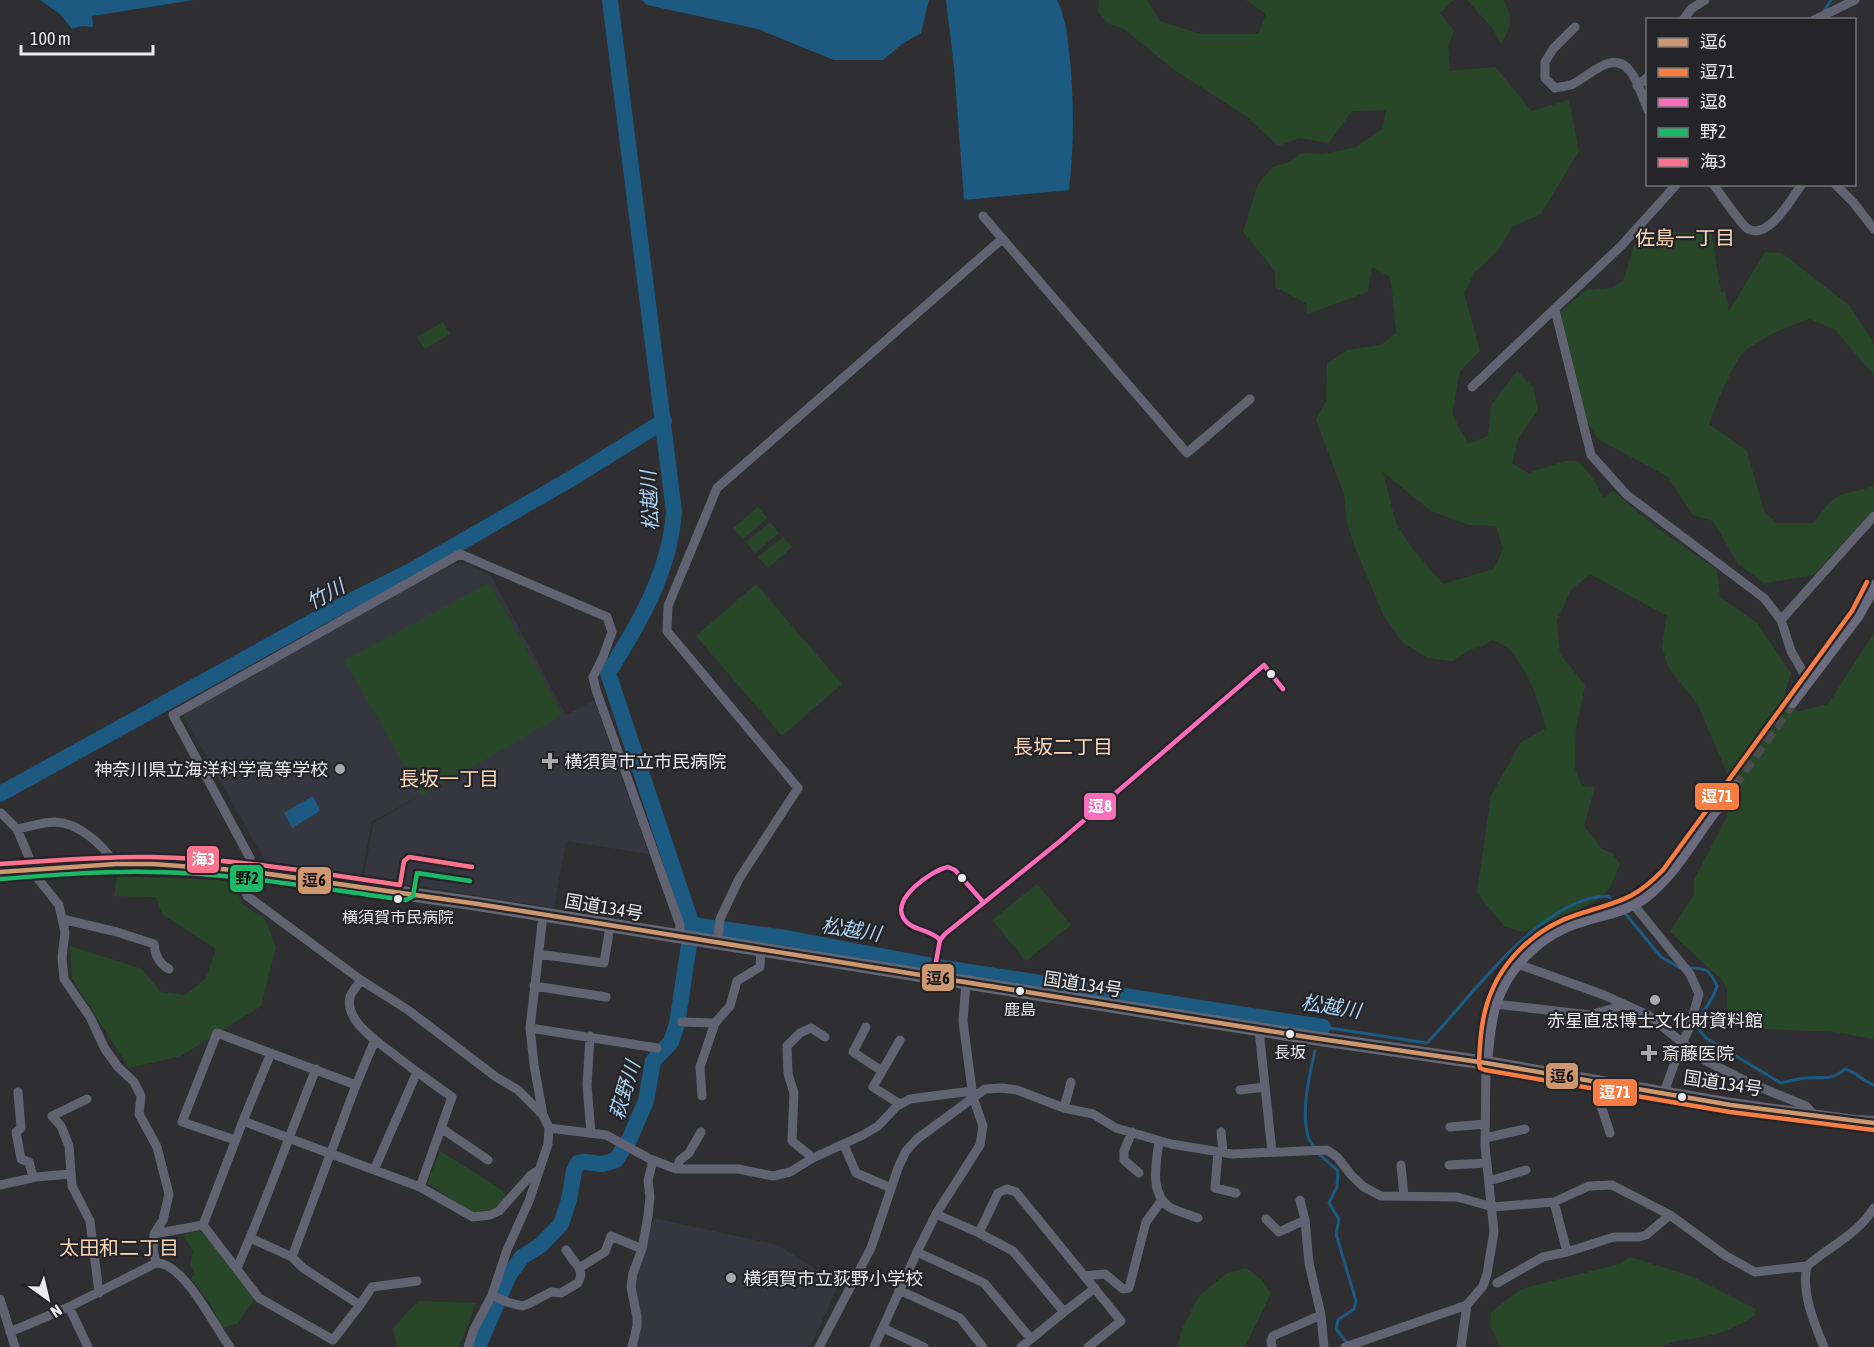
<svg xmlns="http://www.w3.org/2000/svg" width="1874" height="1347" font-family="'Asap Condensed','Noto Sans JP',sans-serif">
  <rect width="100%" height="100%" fill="#2f2f32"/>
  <path fill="#363640" d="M452 564 470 565 491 576 566 715 594 700 649 854 566 841 554 908 364 877 373 823 436 787 372 822 361 877 266 862 184 717 185 713Z
    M654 1218 778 1245 839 1284 810 1347H633V1272Z"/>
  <path fill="#274728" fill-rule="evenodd" d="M1099 0H1147L1160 21 1200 34H1258L1266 14 1246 0H1453L1440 13 1454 31 1448 46 1450 71 1496 67 1531 111 1569 100 1579 151 1541 214 1512 227 1498 251 1475 272 1464 293 1480 351 1460 371 1452 414 1468 444 1488 436 1491 405 1517 371 1533 387 1538 410 1518 439 1512 463 1528 473 1565 461H1578C1590 472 1597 484 1603 499L1613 491 1657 528 1717 570 1720 597 1757 623 1791 673 1785 692 1797 712 1828 704 1874 633V1039L1835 1032 1764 1029 1727 1010V989L1724 982 1670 932 1694 894V880L1727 816 1731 789 1729 778 1698 705 1668 667 1662 646 1667 616 1590 574 1571 590 1557 620 1560 654 1585 685 1576 728 1575 768 1582 786 1595 787 1584 826 1602 849 1612 853 1620 864 1610 888 1597 900 1567 916 1523 932 1504 926 1477 893 1491 795 1521 742 1546 728C1539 701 1528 670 1509 649 1505 645 1498 643 1492 640L1481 647 1471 649 1453 661 1428 658 1403 643 1384 617 1356 550 1347 523 1344 494 1316 420 1326 401 1327 364 1347 350 1381 345 1396 333 1392 290 1389 276 1372 267 1368 292 1307 314 1306 303 1275 287V271L1243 232 1258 184 1273 167 1289 162 1301 153 1323 154 1356 147 1383 128 1386 110 1352 111 1329 143 1299 138 1278 146 1247 117 1173 69 1124 29 1109 24 1098 12ZM1383 472 1431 511 1469 525 1496 526 1503 549 1494 569 1443 584 1412 548 1396 524Z
    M1467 0H1503C1513 14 1512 30 1500 44L1494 30Z
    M1662 228C1680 235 1693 233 1711 230L1721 292H1725L1729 311 1765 252 1782 253 1850 306 1874 344V375L1834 329 1809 319C1786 327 1761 337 1743 353 1735 360 1713 411 1709 424L1747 451 1764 511 1776 523H1814C1821 513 1829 500 1841 495 1850 491 1863 490 1874 486V509L1814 575 1764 583 1738 564 1713 521 1693 515 1668 477 1598 439 1586 420 1560 312 1586 290 1610 288 1623 281 1634 245Z
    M443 322 450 334 425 349 417 337Z
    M758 507 767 518 743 539 733 528Z
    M770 522 779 533 755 553 746 542Z
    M783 537 792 547 768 568 758 557Z
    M489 583 563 715 422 796 344 660Z
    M756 584 842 684 782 736 696 636Z
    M117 876 222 880 237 890 242 904 265 919 276 947 261 1006 181 1056 129 1068 72 979 70 946 142 969 161 992 185 995 206 978 216 949 162 914 156 897 114 896Z
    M1037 884 1071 925 1026 961 992 920Z
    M440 1151 496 1186 507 1196 497 1208 473 1213 427 1183Z
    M198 1231 205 1233 255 1298 237 1324 221 1328 212 1306 191 1278 195 1274 190 1264 193 1251 183 1235Z
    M1630 1257 1691 1276 1756 1309 1755 1315C1736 1328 1726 1332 1703 1337 1689 1340 1674 1339 1662 1347H1500L1490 1325 1491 1312 1521 1289 1619 1264Z
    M1246 1268 1262 1280 1271 1293 1245 1347H1177L1183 1327 1199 1296 1227 1273Z
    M418 1301 476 1303 459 1347H397L393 1328Z"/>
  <path fill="#1c5a82" d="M40 0H194L92 16 93 27 82 26 72 29 60 14Z
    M642 0H929L921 33 902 44 883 60H834L758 29 647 5Z
    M946 0H1057C1067 21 1067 36 1070 59 1074 103 1074 146 1069 190L964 200 954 67Z
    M313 796 320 811 292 828 284 813Z"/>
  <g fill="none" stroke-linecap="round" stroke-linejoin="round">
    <path stroke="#1c5a82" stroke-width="3" d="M1824 11 1831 0
      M1624 912 1661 957 1680 968
      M1690 968C1708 968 1710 971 1717 986 1713 1001 1702 1012 1695 1025L1706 1038 1781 1083C1789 1081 1797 1079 1805 1078 1821 1077 1832 1081 1845 1069 1857 1072 1862 1081 1874 1085
      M1322 1031 1323 1027 1427 1043C1471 998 1540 897 1608 896L1619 907
      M1315 1051C1309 1076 1301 1111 1308 1136 1309 1141 1313 1145 1315 1148
      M1319 1154 1338 1171 1337 1187 1329 1203 1339 1219 1336 1234 1356 1301 1354 1309 1338 1320 1336 1329 1347 1343"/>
    <path stroke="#1c5a82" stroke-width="16" d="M610 0 674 512C670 571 639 624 608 673L692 925 786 938 944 968 1323 1027
      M0 794 339 607 411 571 574 477 664 421
      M478 1347 509 1275 522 1257 541 1245 561 1224 569 1200 574 1171 578 1163 585 1162 602 1164 616 1160 630 1138 646 1101 653 1061 671 1042 677 1024 692 925"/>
    <path stroke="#4b4b4e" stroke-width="12" stroke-dasharray="12 6" stroke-linecap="butt" d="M1733 785 1792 702"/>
    <path stroke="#616372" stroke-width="9" d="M1683 20 1691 9 1705 0
      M1814 20 1855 0
      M1575 27 1553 49 1545 62V78L1555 88C1561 87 1568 86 1573 84 1591 75 1613 49 1630 71 1639 82 1642 98 1648 110
      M1637 86 1648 77
      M1713 184C1720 193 1741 225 1748 229 1769 240 1791 199 1802 184
      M1835 184 1853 202 1874 229
      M983 216 1187 453 1250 399
      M1555 310 1591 455 1627 495 1764 598 1781 620 1791 651 1808 681
      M1472 387 1621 246 1677 184
      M1781 620 1874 516
      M1 813 17 829 34 869
      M17 829C29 827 42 822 55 822 80 823 102 845 116 864
      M30 869 59 905 65 932 62 958 64 979 90 1017 105 1049 118 1067 134 1082 141 1096 139 1114 157 1147 169 1194 163 1220 154 1234
      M1633 904 1690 974 1699 994 1689 1029 1682 1043 1664 1092
      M62 919 117 932 154 944C155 956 159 964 169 969
      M717 943 720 919 739 879 798 788 667 631 668 606 717 488 1002 239
      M538 954 604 963 610 926
      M1518 964 1604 995 1648 1015 1704 1060 1750 1083 1806 1106 1815 1116
      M534 986 606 997
      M1495 1004 1590 1015 1625 1005
      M682 1022 715 1023
      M866 1027 853 1052 882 1071
      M530 1028 657 1048
      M1259 1030 1272 1152
      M590 1036 587 1085 591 1133
      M417 1072 452 1097 420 1187
      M1593 1082 1610 1133
      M1240 1090 1265 1087
      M18 1092 21 1128 16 1132 21 1159 29 1162 33 1177
      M702 1096 700 1067 715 1023 730 1006 737 981 760 967 761 950
      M87 1099 52 1116 61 1126 69 1146 72 1186 90 1221 99 1293
      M900 1104 873 1087 900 1040
      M1064 1108 1071 1082
      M543 1115 518 1090 496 1077 408 1010 361 980 247 896 246 890 250 858 173 715 460 554 607 617 612 632 603 657 593 677 596 690 680 925 679 937
      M243 1121 271 1053
      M1450 1127 1485 1124
      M441 1128 488 1160
      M549 1128 606 1135 650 1159 676 1169H738L773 1176 790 1172 813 1158 863 1135 878 1126 897 1106 910 1099 972 1091
      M1132 1132 1124 1151V1160L1139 1173
      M1221 1132 1223 1152
      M1485 1138 1525 1129
      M235 1140 182 1122 217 1033 356 1085
      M1159 1142C1156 1163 1149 1195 1171 1208 1179 1212 1190 1215 1198 1218
      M844 1145 856 1173 891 1188
      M1218 1152 1215 1188 1236 1193
      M813 1158 792 1141 794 1093 788 1074 787 1046 800 1033 811 1028 825 1037
      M1401 1165 1404 1196
      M1449 1165 1487 1163
      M676 1169 680 1160 689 1153 701 1132
      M374 1170 417 1072 375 1040
      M1489 1181 1526 1170
      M0 1185 36 1177 70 1174
      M1300 1200 1305 1220 1309 1263 1321 1315 1324 1347
      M1554 1202 1567 1252
      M936 1214 979 1233 998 1193 1007 1189 1016 1192 1121 1321 1088 1347
      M1266 1219 1279 1232 1305 1220
      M203 1225 259 1298 333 1340 360 1305 303 1268 292 1257 356 1085 375 1040C363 1030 346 1015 350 997 351 992 358 985 361 980
      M203 1225 243 1121 420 1187 473 1217 490 1215 499 1211 531 1175 539 1170
      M979 1233 1013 1251 1064 1312 1095 1288
      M250 1238 292 1257
      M566 1250 579 1268
      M917 1252 984 1283 1031 1339 1064 1312
      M156 1263C184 1262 215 1328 230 1347
      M237 1268C266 1203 289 1135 316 1069
      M1084 1276 1105 1274 1123 1289 1129 1288 1146 1222 1162 1200
      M1497 1283 1543 1257 1567 1252 1614 1237H1639L1646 1235 1670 1215
      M899 1290 960 1318 983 1347
      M492 1295 507 1302 522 1306 528 1304 551 1292 561 1293 578 1283 581 1275 579 1268 605 1252 611 1236 642 1249
      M0 1299 15 1347
      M360 1305 372 1287 417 1281
      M69 1307 88 1347
      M883 1328 924 1347
      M10 1332 69 1307 156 1263 153 1249 154 1234 203 1225
      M468 1347 474 1329 492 1295 507 1250 529 1201 548 1144 549 1128 543 1115 534 1065 530 1028 543 915
      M632 1347 637 1326V1317L631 1287 633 1273 642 1249 648 1216 650 1197 648 1181 653 1160
      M819 1347 871 1248 898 1168 906 1151 917 1139 985 1089 1002 1088 1017 1090 1064 1108 1093 1114 1116 1128 1171 1144 1232 1154 1327 1150 1337 1157 1352 1176 1364 1187 1381 1196 1457 1197 1493 1207 1554 1202 1589 1186 1612 1185 1670 1215 1726 1256 1755 1272 1807 1266
      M874 1347 917 1252 936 1214 980 1145 983 1126 973 1097 963 1021 966 983
      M1021 1347 1031 1339
      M1272 1347 1271 1341 1273 1336 1321 1315
      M1345 1347 1467 1305 1483 1286 1487 1274 1494 1232 1485 1146 1486 1063
      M1461 1347 1467 1305
      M1824 1347C1814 1323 1801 1292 1807 1266 1830 1246 1857 1235 1874 1208"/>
    <path stroke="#6a6b7e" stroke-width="12" d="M1792 702 1858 615 1874 586
      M1486 1063C1488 1044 1489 1023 1495 1004 1508 965 1541 933 1581 921 1603 914 1626 911 1645 897 1668 879 1682 857 1698 834 1709 817 1722 802 1733 785"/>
    <path stroke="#656674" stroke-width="14" d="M0 872 68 866 116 864H153L248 871 478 904 1307 1037 1486 1063 1731 1105 1855 1122 1874 1123"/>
    <defs>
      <path id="bus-1" d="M0 872 116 864H153L248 871 478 904 1307 1037 1486 1063 1731 1105 1874 1123"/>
      <path id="bus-2" d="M1867 582 1852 611 1663 870C1632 902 1618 901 1579 914 1536 927 1500 961 1487 1004 1481 1023 1480 1043 1479 1063L1480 1068 1485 1070 1730 1112 1874 1130"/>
      <path id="bus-3" d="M940 940C930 929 912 931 904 919 890 899 932 870 948 867L955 870 983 902
        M933 978 940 940 945 934 1059 842 1264 665 1283 689"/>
      <path id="bus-4" d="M1 879C51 875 101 871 151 872 237 873 321 889 406 900L413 896 417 873 470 881"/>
      <path id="bus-5" d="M0 864C50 861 100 856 150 857 234 858 317 873 400 885L404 861 409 857 472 867"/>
    </defs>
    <use href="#bus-1" stroke="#242429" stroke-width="9"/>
    <use href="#bus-2" stroke="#242429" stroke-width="9"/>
    <use href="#bus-3" stroke="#242429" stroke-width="9"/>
    <use href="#bus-4" stroke="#242429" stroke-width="9"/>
    <use href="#bus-5" stroke="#242429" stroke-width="9"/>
    <use href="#bus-1" stroke="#cd976f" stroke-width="4.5"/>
    <use href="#bus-2" stroke="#f77d43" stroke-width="4.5"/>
    <use href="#bus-3" stroke="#fb6dba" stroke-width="4.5"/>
    <use href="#bus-4" stroke="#1ab867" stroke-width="4.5"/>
    <use href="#bus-5" stroke="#fc738d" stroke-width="4.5"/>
  </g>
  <g fill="#ebebee" stroke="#242429" stroke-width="2">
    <circle cx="1271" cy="674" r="5"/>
    <circle cx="962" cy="878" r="5"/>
    <circle cx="398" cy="899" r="5"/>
    <circle cx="1020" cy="991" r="5"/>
    <circle cx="1290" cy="1034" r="5"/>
    <circle cx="1682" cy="1097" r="5"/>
  </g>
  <g fill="#a9a9ac" stroke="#242429" stroke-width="2">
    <path d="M547 752h6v6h6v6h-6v6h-6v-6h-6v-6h6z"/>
    <circle cx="340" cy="769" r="6"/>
    <circle cx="1655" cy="1000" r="6"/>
    <path d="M1646 1044h6v6h6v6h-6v6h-6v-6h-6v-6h6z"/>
    <circle cx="731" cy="1278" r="6"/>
  </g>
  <g text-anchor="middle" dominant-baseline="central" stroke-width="4.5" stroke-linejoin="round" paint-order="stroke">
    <g font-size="16" fill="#ebebee" stroke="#242429">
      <text x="398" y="917">横須賀市民病院</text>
      <text x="1020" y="1009">鹿島</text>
      <text x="1290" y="1052">長坂</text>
    </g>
    <g font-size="18" fill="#ebebee" stroke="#242429" text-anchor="start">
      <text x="564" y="761">横須賀市立市民病院</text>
      <text x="328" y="769" text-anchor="end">神奈川県立海洋科学高等学校</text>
      <text x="1655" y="1020" text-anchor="middle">赤星直忠博士文化財資料館</text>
      <text x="1662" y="1053">斎藤医院</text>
      <text x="743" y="1278">横須賀市立荻野小学校</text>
    </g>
    <g font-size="18" fill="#ebebee" stroke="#242429">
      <text transform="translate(604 907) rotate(10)">国道134号</text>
      <text transform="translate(1083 984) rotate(9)">国道134号</text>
      <text transform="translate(1723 1083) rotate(9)">国道134号</text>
    </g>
    <g font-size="20" fill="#fbd9b6" stroke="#242429">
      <text x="1685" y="237">佐島一丁目</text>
      <text x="1063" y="746">長坂二丁目</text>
      <text x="449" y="778">長坂一丁目</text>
      <text x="119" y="1247">太田和二丁目</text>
    </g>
    <g font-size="20" font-style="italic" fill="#abd3f2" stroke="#242429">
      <text transform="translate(649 501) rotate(-93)">松越川</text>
      <text transform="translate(325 594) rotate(-29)">竹川</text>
      <text transform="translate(851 929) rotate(9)">松越川</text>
      <text transform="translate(1331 1006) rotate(9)">松越川</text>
      <text transform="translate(624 1090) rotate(-73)">萩野川</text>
    </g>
  </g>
  <g stroke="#242429" stroke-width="2">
    <rect x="1694" y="782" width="46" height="29" rx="6" fill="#f77d43"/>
    <rect x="1083" y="792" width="34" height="29" rx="6" fill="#fb6dba"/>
    <rect x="186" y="845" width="34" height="29" rx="6" fill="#fc738d"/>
    <rect x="229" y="864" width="35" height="29" rx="6" fill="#1ab867"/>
    <rect x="297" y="866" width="35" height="29" rx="6" fill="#cd976f"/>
    <rect x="921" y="963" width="34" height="29" rx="6" fill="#cd976f"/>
    <rect x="1545" y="1062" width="34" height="28" rx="6" fill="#cd976f"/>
    <rect x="1592" y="1078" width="46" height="29" rx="6" fill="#f77d43"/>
  </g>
  <g font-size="16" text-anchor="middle" font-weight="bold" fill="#fff">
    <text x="1717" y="802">逗71</text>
    <text x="1100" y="812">逗8</text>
    <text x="203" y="865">海3</text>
    <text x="1615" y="1098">逗71</text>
  </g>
  <g font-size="16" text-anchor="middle" font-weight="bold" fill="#111">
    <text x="247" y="884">野2</text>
    <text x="314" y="886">逗6</text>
    <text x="938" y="984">逗6</text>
    <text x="1562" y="1082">逗6</text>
  </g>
  <rect x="1646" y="18" width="210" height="168" fill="#242429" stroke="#747478" stroke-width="1.5"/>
  <rect x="1658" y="38" width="30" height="9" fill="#cd976f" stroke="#747478" stroke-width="1.5"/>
  <text x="1700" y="48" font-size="18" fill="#ebebee">逗6</text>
  <rect x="1658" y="68" width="30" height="9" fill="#f77d43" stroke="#747478" stroke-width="1.5"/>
  <text x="1700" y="78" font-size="18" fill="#ebebee">逗71</text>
  <rect x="1658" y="98" width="30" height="9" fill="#fb6dba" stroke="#747478" stroke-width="1.5"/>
  <text x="1700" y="108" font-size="18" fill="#ebebee">逗8</text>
  <rect x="1658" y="128" width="30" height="9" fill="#1ab867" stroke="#747478" stroke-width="1.5"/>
  <text x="1700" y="138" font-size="18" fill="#ebebee">野2</text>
  <rect x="1658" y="158" width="30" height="9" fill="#fc738d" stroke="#747478" stroke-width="1.5"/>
  <text x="1700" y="168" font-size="18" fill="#ebebee">海3</text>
  <g transform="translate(48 1299) rotate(146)" stroke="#242429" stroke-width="4.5" paint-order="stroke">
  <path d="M0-4.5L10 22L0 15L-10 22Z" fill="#ebebee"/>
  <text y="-9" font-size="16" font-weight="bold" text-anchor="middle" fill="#ebebee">N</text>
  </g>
  <path d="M21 45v9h132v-9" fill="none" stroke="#ebebee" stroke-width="3"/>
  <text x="30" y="45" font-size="18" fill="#ebebee" stroke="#242429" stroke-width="4.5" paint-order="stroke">100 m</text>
</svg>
